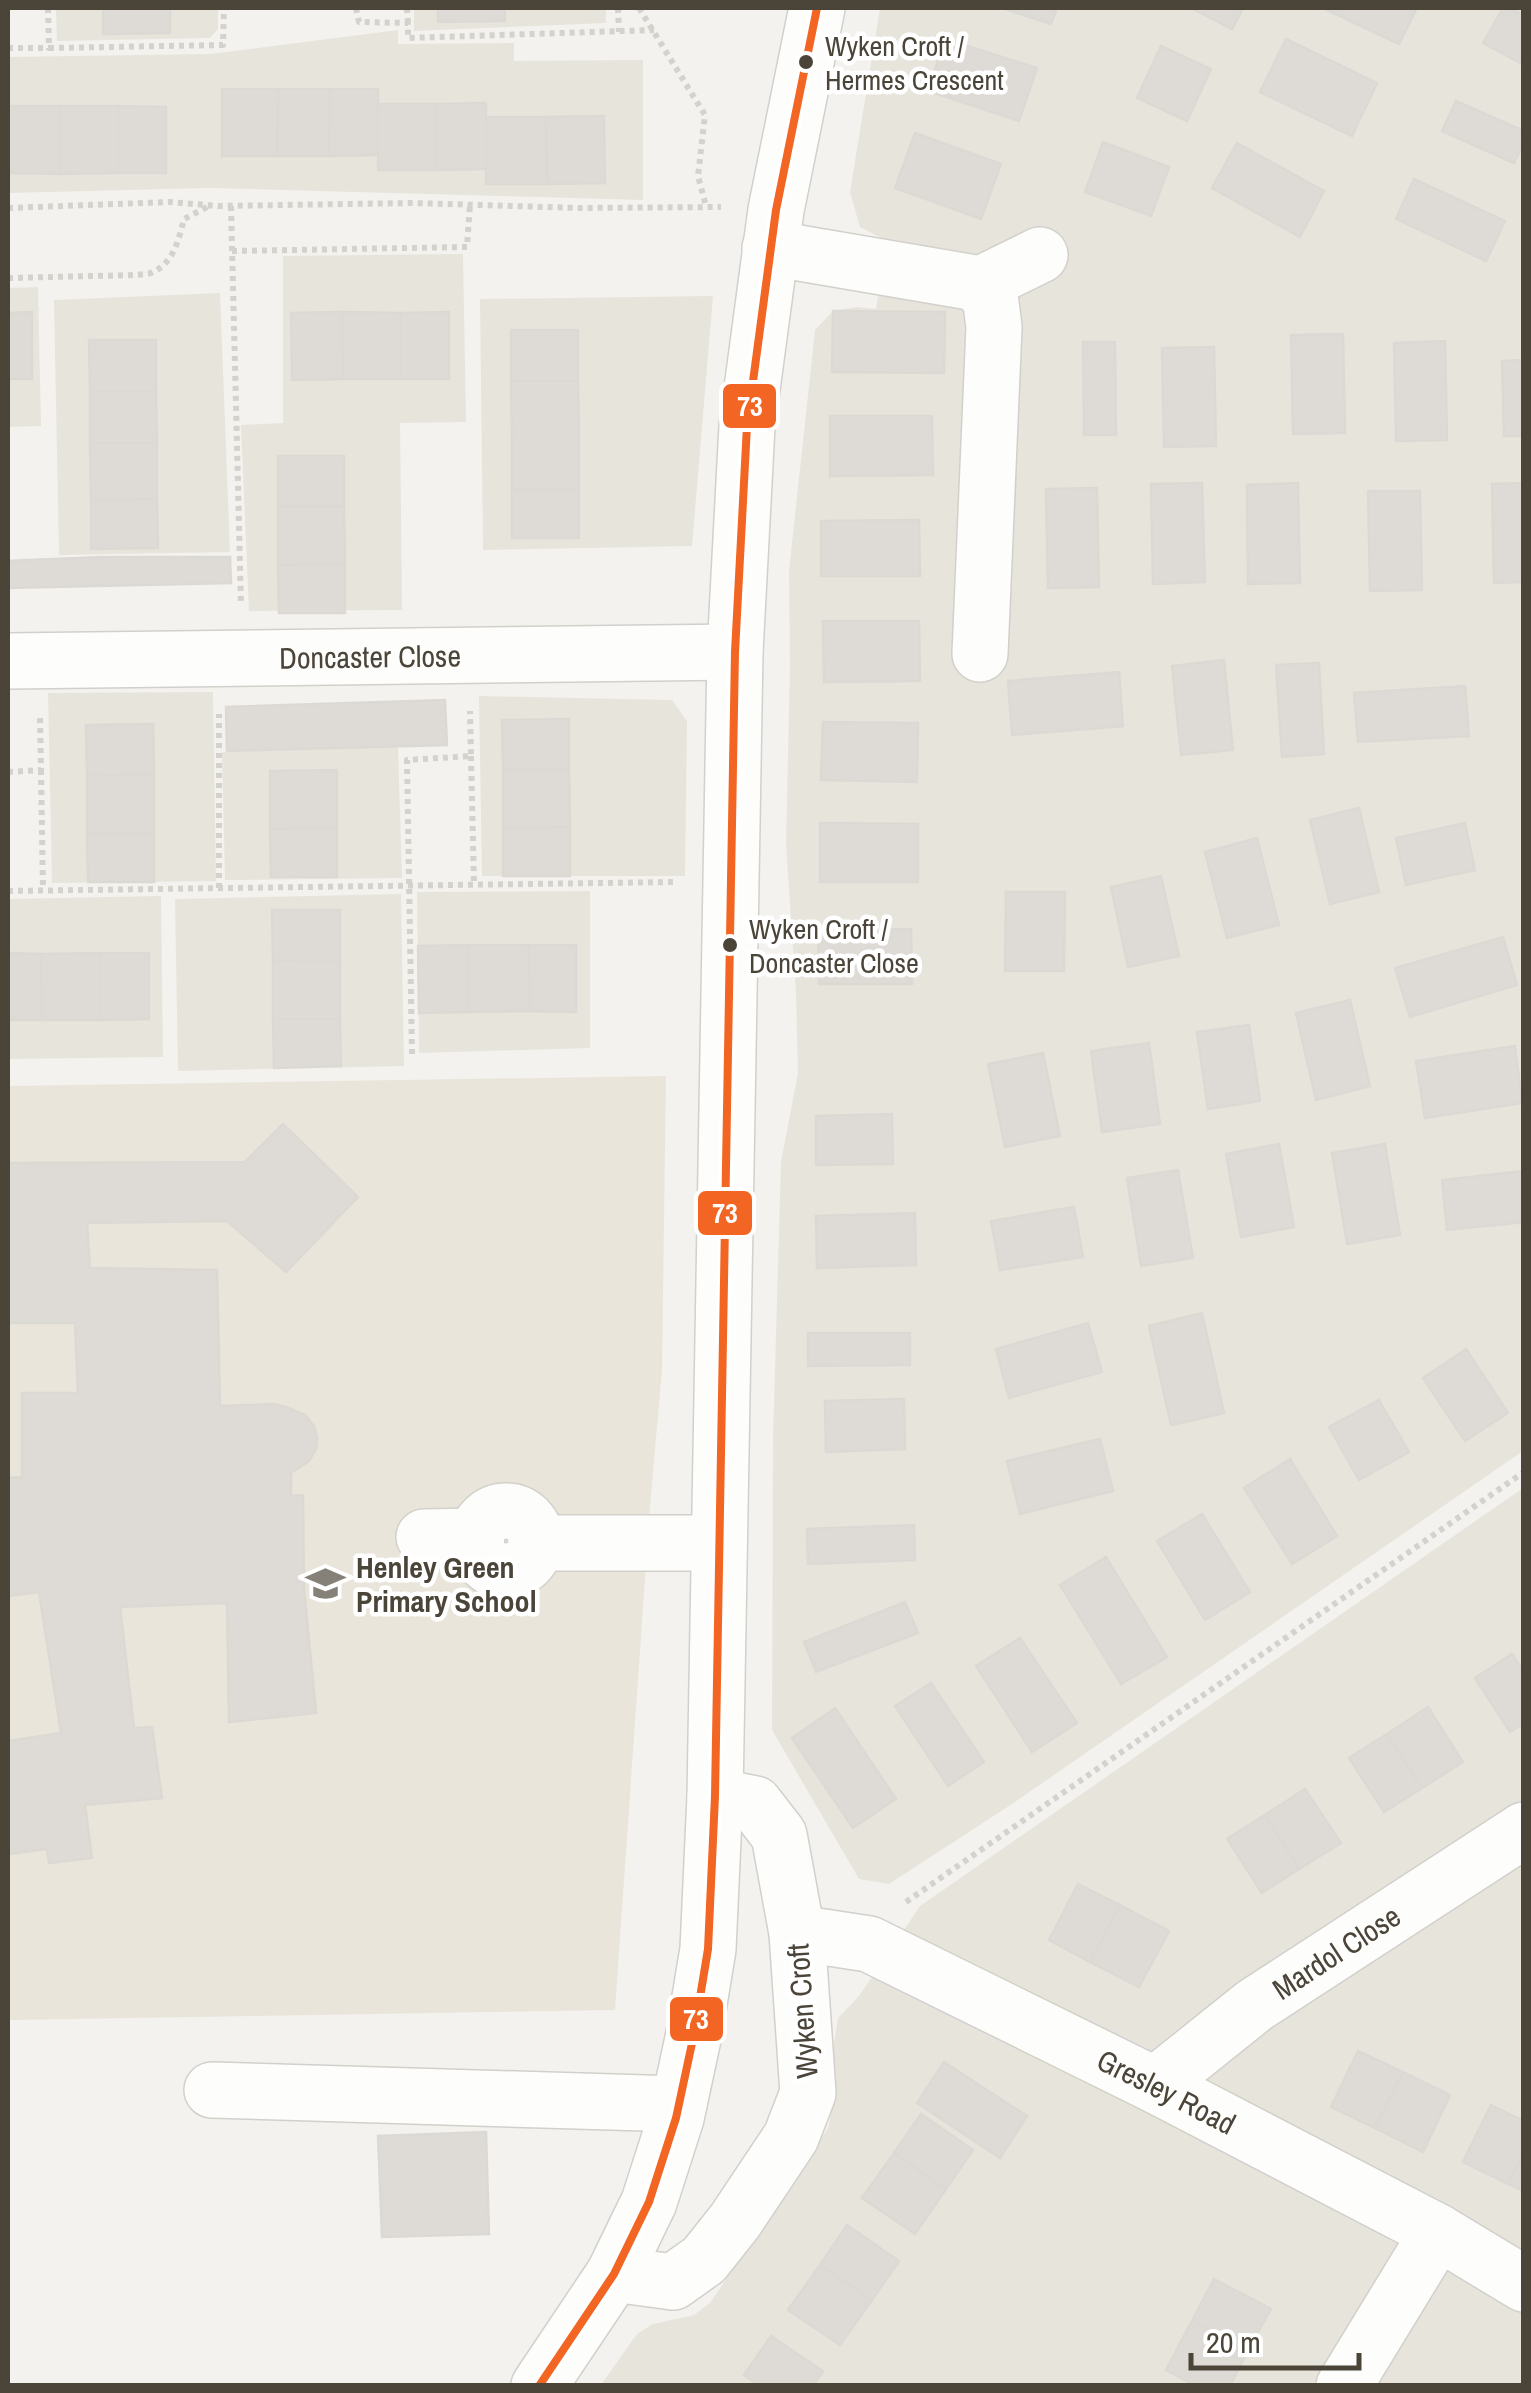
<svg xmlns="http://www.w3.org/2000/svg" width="1531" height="2393" font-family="'Archivo Narrow',sans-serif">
  <rect width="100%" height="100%" fill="#f4f2ee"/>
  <path fill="#e7e4dc" d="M56 8H218V29L210 38 57 41Z
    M414 8H606V23L414 31Z
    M880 8H1523V1451L1012 1804 889 1884 859 1879 772 1730 773 1439 781 1162 798 1073 796 993 786 845 790 666 789 571 815 330 833 311 857 307 876 309 887 241 860 227 850 192Z
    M398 30V44L514 43V61L643 60V200L210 188 8 193V57L210 54Z
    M463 254 466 422 400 423 402 610 249 611 241 425 283 423V256Z
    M38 287 41 426 8 427V288Z
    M220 293 230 552 59 555 54 300Z
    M713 296 692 546 483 550 480 299Z
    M213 692 216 881 52 883 48 693Z
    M479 696 672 700 687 721 685 876H482Z
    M398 747 402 878 225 880 222 752Z
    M590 891V1048L419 1053 417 892Z
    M401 894 404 1066 178 1071 175 899Z
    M161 896 163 1057 8 1059V899Z
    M1523 1488V2385L600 2386 637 2334 653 2324 694 2315 710 2303 828 2128 832 2108 834 2043 838 2018 859 1996 920 1906Z"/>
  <path fill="#eae5da" d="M666 1076 662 1370 650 1507 615 2010 8 2020V1086Z"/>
  <path fill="#dedbd6" stroke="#dcd9d4" stroke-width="2.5" d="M103 8H170V33L103 34Z
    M438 8H505V21L438 22Z
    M1002 8H1057L1051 24Z
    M1191 8H1243L1232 29Z
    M1323 8H1411L1416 10 1399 44Z
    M1503 8H1509L1524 15V65L1483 43Z
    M945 39 1037 68 1019 121 928 91Z
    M1286 39 1377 83 1352 136 1260 92Z
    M1161 46 1211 69 1187 121 1137 98Z
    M222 89H278L277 156H222Z
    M278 89H330L329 156H277Z
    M330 89H378V155L329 156Z
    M1456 101 1524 131V142L1514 163 1442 131Z
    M486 103V169L436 170 435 104Z
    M378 104H435L436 170H378Z
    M8 106H60L59 174 8 173Z
    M60 106H118V173L59 174Z
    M118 106 166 107V173H118Z
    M604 116 605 183 547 184 546 117Z
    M486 117H546L547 184H486Z
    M915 133 1001 164 981 219 895 188Z
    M1103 142 1169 167 1151 216 1085 192Z
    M1237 143 1324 191 1300 237 1212 188Z
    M1414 179 1505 221 1486 261 1396 219Z
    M833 311 945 312 944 373 832 372Z
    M32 312V379H8V313Z
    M342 312 401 313V379H343Z
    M342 312 343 379 292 380 291 313Z
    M449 312V379H401V313Z
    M511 330H578V381H511Z
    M1343 334 1345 433 1293 434 1291 335Z
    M89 340H156V391H90Z
    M1445 341 1447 440 1396 441 1394 343Z
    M1083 342H1115L1116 435H1084Z
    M1214 347 1216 446 1164 447 1162 348Z
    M1524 360V436H1504L1502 361Z
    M511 381H578L579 432H512Z
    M90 391H156L157 443H90Z
    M830 416H932L933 475 830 476Z
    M512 432H579V489L512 490Z
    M90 443H157V499L91 500Z
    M278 456H344V506L278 507Z
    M1202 483 1205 582 1153 584 1151 484Z
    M1298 483 1300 583 1248 584 1247 485Z
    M1524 483V582L1494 583 1492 484Z
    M1097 488 1099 587 1048 588 1046 489Z
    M579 489V538H512V490Z
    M1368 491H1420L1422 590 1370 591Z
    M157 499 158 548 91 549V500Z
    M344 506 345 564 278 565V507Z
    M919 520 920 576H821V521Z
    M102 557H230L231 583 8 588V561Z
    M345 564V613H279L278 565Z
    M823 621H919L920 681 824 682Z
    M1224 660 1233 750 1181 755 1172 666Z
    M1319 663 1324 754 1282 757 1276 665Z
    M1119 672 1123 726 1012 735 1008 681Z
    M1465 686 1469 736 1358 742 1354 693Z
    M445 700 447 745 227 751 226 707Z
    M569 719V769L503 770 502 720Z
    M823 722 918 723 917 782 821 780Z
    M153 724 154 774 87 776 86 725Z
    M569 769 570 827 503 828V770Z
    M337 770V828L270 829V771Z
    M154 774V833L87 834V776Z
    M1359 808 1379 892 1330 904 1310 820Z
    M820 823 918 824V882H820Z
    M1465 823 1475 870 1406 885 1396 838Z
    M570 827V876H503V828Z
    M337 828V877H271L270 829Z
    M154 833V882H88L87 834Z
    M1257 838 1279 925 1227 938 1205 852Z
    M1161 876 1179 956 1128 967 1111 887Z
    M1006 892H1065L1064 971H1005Z
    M272 910H340V960L273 961Z
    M911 929 912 984H819L818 931Z
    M1503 937 1517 985 1410 1017 1395 968Z
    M467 945 468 1012 419 1013 418 946Z
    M467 945H529L530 1011 468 1012Z
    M529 945H576V1012L530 1011Z
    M8 953 41 954 42 1020H8Z
    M100 953V1020H42L41 954Z
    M100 953H149V1019L100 1020Z
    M340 960V1019H273V961Z
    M1350 1000 1370 1086 1316 1100 1296 1013Z
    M273 1019H340L341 1066 274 1068Z
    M1249 1025 1260 1101 1208 1109 1197 1032Z
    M1149 1043 1160 1124 1102 1132 1091 1051Z
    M1515 1046 1522 1103 1425 1118 1416 1061Z
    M1043 1053 1060 1136 1005 1147 988 1064Z
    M892 1114 893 1164 816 1165V1116Z
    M283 1124 358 1197 286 1272 227 1221 87 1223 90 1268 217 1270 220 1406 274 1404 289 1408 305 1415 314 1426 317 1438 316 1449 309 1461 291 1473V1496L303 1495 304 1588 316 1713 229 1722 227 1603 120 1607 134 1728 152 1727 162 1798 85 1805 92 1858 49 1863 47 1849 8 1854V1741L61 1733 39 1592 8 1596V1478L22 1477V1393H78L75 1323H8V1163L245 1162Z
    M1279 1144 1294 1227 1241 1237 1226 1154Z
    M1385 1144 1400 1235 1347 1244 1332 1153Z
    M1178 1170 1193 1258 1141 1266 1127 1178Z
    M1524 1171V1222L1447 1230 1442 1180Z
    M1074 1207 1083 1257 1000 1270 991 1221Z
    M915 1213 916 1265 817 1268 816 1216Z
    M1202 1313 1224 1413 1171 1425 1149 1326Z
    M1088 1323 1102 1372 1009 1398 996 1349Z
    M808 1333H910V1365L808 1366Z
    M1466 1349 1508 1413 1465 1441 1423 1378Z
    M904 1399 905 1449 826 1452 825 1401Z
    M1379 1400 1409 1452 1359 1480 1329 1427Z
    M1100 1439 1113 1491 1020 1514 1007 1461Z
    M1290 1459 1337 1536 1292 1564 1244 1488Z
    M1202 1514 1250 1592 1205 1620 1157 1541Z
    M914 1525 915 1560 808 1564 807 1529Z
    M1106 1557 1167 1657 1121 1684 1060 1585Z
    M905 1602 918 1633 816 1672 804 1642Z
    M1020 1638 1077 1723 1032 1752 976 1666Z
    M1512 1654 1524 1672V1723L1510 1732 1475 1678Z
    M931 1683 984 1762 948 1786 895 1706Z
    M1428 1707 1463 1762 1422 1788 1387 1734Z
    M835 1708 896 1799 853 1828 792 1738Z
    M1387 1734 1422 1788 1384 1812 1349 1758Z
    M1305 1789 1341 1843 1299 1869 1265 1815Z
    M1265 1815 1299 1869 1262 1893 1227 1839Z
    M1078 1884 1120 1905 1090 1962 1049 1940Z
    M1120 1905 1169 1931 1139 1987 1090 1962Z
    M1358 2051 1403 2072 1375 2128 1331 2107Z
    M944 2062 1027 2116 1000 2158 917 2103Z
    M1403 2072 1450 2095 1423 2152 1375 2128Z
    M1491 2105 1524 2121V2152L1508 2184 1463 2162Z
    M921 2114 973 2150 946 2189 894 2153Z
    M486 2132 489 2234 382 2237 378 2136Z
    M1524 2152V2191L1508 2184Z
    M894 2153 946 2189 915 2234 862 2198Z
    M847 2225 899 2261 872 2300 820 2265Z
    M820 2265 872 2300 840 2345 788 2310Z
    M1214 2279 1271 2309 1248 2350 1192 2321Z
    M1192 2321 1248 2350 1230 2386H1196L1166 2370Z
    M771 2336 823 2371 813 2386H759L744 2375Z"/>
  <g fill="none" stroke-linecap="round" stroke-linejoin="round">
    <defs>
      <g id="minor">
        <path d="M770 248 981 284 1040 255"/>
        <path d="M980 654 994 327 991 303 981 284"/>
        <path id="s1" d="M8 661 735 652"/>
        <circle cx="506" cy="1541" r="30"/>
        <path d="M424 1537 477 1536"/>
        <path d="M536 1543H719"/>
        <path id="s2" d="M797 1933 869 1944 1155 2085 1438 2232 1524 2284"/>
        <path id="s3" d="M1155 2085 1255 2005 1524 1830"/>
        <path d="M212 2090 679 2104"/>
        <path d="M614 2274 673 2282 704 2260 735 2221 791 2137 808 2093 797 1933 779 1835 755 1804 715 1796"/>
        <path d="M539 2386 614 2274 649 2202 676 2118 694 2034 708 1949 715 1796 735 652 747 426 776 210 817 8"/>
        <path d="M1344 2386 1438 2232"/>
      </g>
    </defs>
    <use href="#minor" stroke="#d2d0cb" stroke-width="58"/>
    <path stroke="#d3d2cc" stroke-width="6" stroke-dasharray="5 5" stroke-linecap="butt" d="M48 8 49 48 223 45 224 8
      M356 8 359 22 408 23V38L654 30
      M407 8 408 23
      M618 8 619 32
      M639 8 705 115 698 176 706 206
      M8 48H49
      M231 206 241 605
      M8 208 170 202 218 206 413 203 579 208 721 207
      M232 251 467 247 470 204
      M8 278 135 275C141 274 148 275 153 272 174 263 179 238 184 219L209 206
      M471 756 474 885
      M41 770 43 890
      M8 772 41 770 40 717
      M219 888V714
      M8 891 676 882
      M412 1054 407 760 471 756 470 711
      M906 1902 1524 1472"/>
    <use href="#minor" stroke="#fdfdfc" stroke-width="55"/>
    <defs>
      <path id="bus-1" d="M539 2386 614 2274 649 2202 676 2118 694 2034 708 1949 715 1796 735 652 747 426 776 210 817 8"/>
    </defs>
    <use href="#bus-1" stroke="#fff" stroke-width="15"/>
    <use href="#bus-1" stroke="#f26522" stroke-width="8"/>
  </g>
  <defs>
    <symbol id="school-bare" viewBox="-9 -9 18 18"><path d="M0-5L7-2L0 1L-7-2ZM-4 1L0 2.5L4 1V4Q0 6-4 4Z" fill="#868178" stroke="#fff" stroke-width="2.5" paint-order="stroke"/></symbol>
  </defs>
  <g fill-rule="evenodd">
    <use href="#school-bare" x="298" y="1556" width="55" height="55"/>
  </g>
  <g fill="#4b4439" stroke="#fff" stroke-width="4">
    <circle cx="806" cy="62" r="9"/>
    <circle cx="730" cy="945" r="9"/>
  </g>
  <g text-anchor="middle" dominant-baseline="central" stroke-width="9" stroke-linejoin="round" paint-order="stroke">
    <g font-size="28" fill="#4b4439" stroke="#fff" text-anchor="start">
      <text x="825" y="46">Wyken Croft /<tspan x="825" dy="34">Hermes Crescent</tspan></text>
      <text x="749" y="929">Wyken Croft /<tspan x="749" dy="34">Doncaster Close</tspan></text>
    </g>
    <g font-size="30" fill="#4b4439" stroke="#fff">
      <text stroke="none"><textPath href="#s1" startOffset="362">Doncaster Close</textPath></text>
      <text stroke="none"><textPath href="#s3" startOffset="225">Mardol Close</textPath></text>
      <text transform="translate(802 2011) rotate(-94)">Wyken Croft</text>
      <text stroke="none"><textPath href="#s2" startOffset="405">Gresley Road</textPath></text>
    </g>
    <g font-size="30" font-weight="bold" fill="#4b4439" stroke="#fff" text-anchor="start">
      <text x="356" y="1567">Henley Green<tspan x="356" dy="34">Primary School</tspan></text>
    </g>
  </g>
  <g stroke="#fff" stroke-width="4">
    <rect x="721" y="382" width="57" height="48" rx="10" fill="#f26522"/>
    <rect x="696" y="1189" width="58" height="48" rx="10" fill="#f26522"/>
    <rect x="668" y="1995" width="57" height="48" rx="10" fill="#f26522"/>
  </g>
  <g font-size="28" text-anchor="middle" font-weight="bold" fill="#fff">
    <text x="750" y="416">73</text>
    <text x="725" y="1223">73</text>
    <text x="696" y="2029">73</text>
  </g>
  <rect width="1531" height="2393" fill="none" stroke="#4b4439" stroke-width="20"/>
  <path d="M1191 2353v15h168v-15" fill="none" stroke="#4b4439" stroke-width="5"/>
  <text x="1206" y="2353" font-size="30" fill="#4b4439" stroke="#ffffff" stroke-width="8" paint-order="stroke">20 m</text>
</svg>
